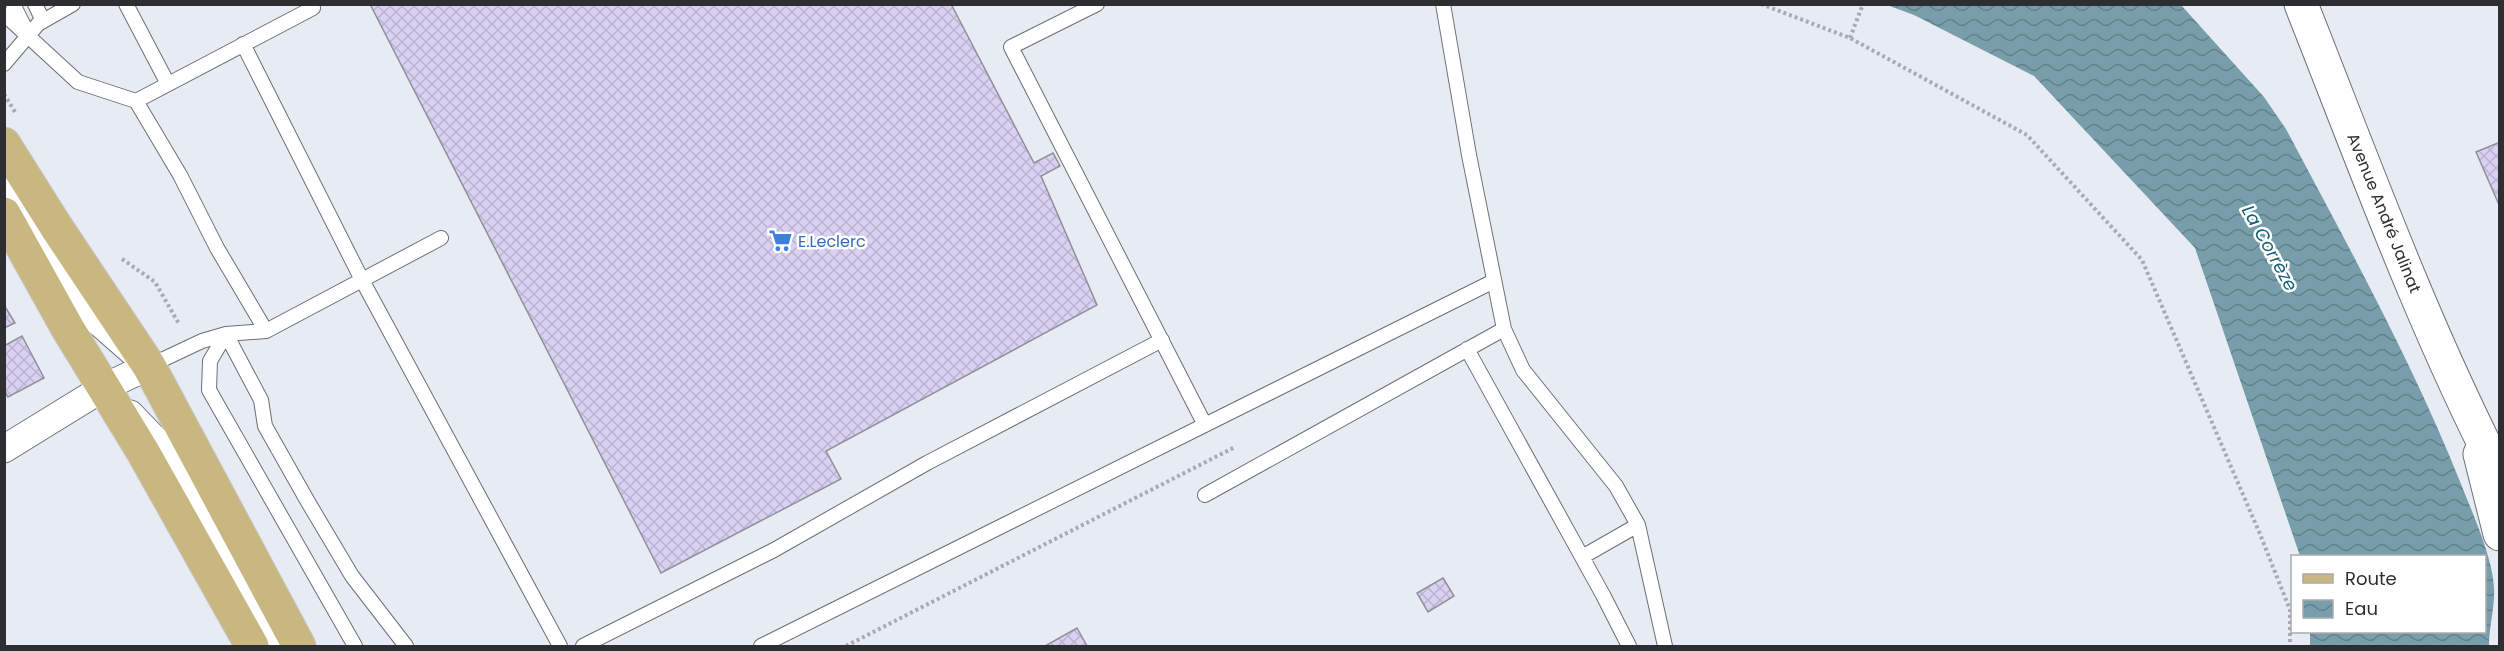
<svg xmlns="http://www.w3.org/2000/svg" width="2504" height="651" font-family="Poppins,sans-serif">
  <defs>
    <pattern id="water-waves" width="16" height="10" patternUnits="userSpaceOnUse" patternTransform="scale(1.5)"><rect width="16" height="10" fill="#779eaa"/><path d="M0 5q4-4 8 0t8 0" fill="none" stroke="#62818b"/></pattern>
    <pattern id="building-cross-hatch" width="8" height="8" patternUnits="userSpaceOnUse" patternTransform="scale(1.5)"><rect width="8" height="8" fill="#d9d0f2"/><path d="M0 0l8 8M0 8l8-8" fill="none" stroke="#bbb3d0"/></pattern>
  </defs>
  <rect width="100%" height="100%" fill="#e7ebf3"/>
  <path fill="url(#water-waves)" d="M1887 5H2181L2264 97 2286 129C2348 246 2412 361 2461 484 2472 512 2493 558 2494 588 2495 607 2489 627 2489 646H2310V632H2484V556H2300L2195 248 2034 76 1914 15Z"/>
  <path fill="url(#building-cross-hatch)" stroke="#918f97" stroke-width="1.5" d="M370 4H951L1034 163 1053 153 1060 166 1041 176 1097 305 826 451 841 479 661 573Z
    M2500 142V207L2476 152Z
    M4 305 15 323 4 328Z
    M22 336 44 378 8 397 4 390V346Z
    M1443 578 1454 596 1428 612 1417 593Z
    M1077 628 1087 646H1045Z"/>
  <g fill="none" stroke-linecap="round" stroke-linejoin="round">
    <defs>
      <path id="service" d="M13 4 25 28
        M35 4 43 21
        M126 4 168 84
        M1097 4 1011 47 1205 425
        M1443 4 1469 155 1504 329 1523 370 1616 486 1638 525 1665 646
        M4 14 78 82 136 101 180 175 217 248 266 331
        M243 44 362 280 560 646
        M4 64 38 24 73 4
        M136 101 313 8
        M226 334 261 400 265 426 308 502 352 576 406 646
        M226 334 210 361 209 390 355 646
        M1467 349 1603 595 1629 646
        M149 366 202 341 226 334 266 331 441 238
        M1205 495 1504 329
        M1582 557 1638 525
        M583 646 774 550 927 463 1162 340
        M761 646 1494 281"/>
      <path id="minor" d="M4 179 92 316 149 366 103 388 4 449
        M130 414 159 444 276 646"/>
      <path id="tertiary" d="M2301 4C2364 163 2422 324 2500 475
        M2480 454 2500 534"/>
      <path id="primary" d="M4 144 57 228 149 366 299 646
        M4 214 68 329 143 452 252 646"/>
    </defs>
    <use href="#service" stroke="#6c6f76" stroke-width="16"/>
    <use href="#minor" stroke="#6c6f76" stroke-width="29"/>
    <use href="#tertiary" stroke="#6c6f76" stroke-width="35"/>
    <use href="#primary" stroke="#c8c9c9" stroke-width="35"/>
    <path stroke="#a8abb1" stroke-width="4" stroke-dasharray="3 3" stroke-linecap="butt" d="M1761 4 1850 38 2027 135 2142 260 2260 534 2290 610V646
      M1850 38 1863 4
      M4 94 15 112
      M122 259 155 282 179 324
      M846 646 1235 447"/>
    <use href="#service" stroke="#fff" stroke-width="14"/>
    <use href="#minor" stroke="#fff" stroke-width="27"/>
    <use href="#tertiary" stroke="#fff" stroke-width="33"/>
    <use href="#primary" stroke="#c9b781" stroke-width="33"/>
  </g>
  <defs>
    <symbol id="supermarket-bare" viewBox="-9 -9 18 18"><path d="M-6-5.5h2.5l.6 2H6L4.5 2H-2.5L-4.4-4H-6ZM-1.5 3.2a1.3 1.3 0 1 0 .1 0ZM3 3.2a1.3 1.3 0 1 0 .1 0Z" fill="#3f7fe0" stroke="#fff" stroke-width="2.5" paint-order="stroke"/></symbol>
  </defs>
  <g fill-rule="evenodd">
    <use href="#supermarket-bare" x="764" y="224" width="33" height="33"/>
  </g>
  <g text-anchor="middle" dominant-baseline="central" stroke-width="5" stroke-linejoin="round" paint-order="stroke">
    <g font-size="16" fill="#2d2e31" stroke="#fff">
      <text transform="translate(2384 213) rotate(68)">Avenue André Jalinat</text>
    </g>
    <g font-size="16" fill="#366cbe" stroke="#fff" text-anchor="start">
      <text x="798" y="241">E.Leclerc</text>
    </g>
    <g font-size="18" font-style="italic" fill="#156175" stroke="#fff">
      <text transform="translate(2270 248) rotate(61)">La Corrèze</text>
    </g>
  </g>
  <rect width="2504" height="651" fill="none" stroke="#2d2e31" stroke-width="12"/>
  <rect x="2291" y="555" width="195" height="78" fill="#ffffff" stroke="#ababad" stroke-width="1.5"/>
  <rect x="2303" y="574" width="30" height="9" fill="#c9b781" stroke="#ababad" stroke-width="1.5"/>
  <text x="2345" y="585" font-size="18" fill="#2d2e31">Route</text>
  <rect x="2303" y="600" width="30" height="18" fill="url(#water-waves)" stroke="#ababad" stroke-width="1.5"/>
  <text x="2345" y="615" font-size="18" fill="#2d2e31">Eau</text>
</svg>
